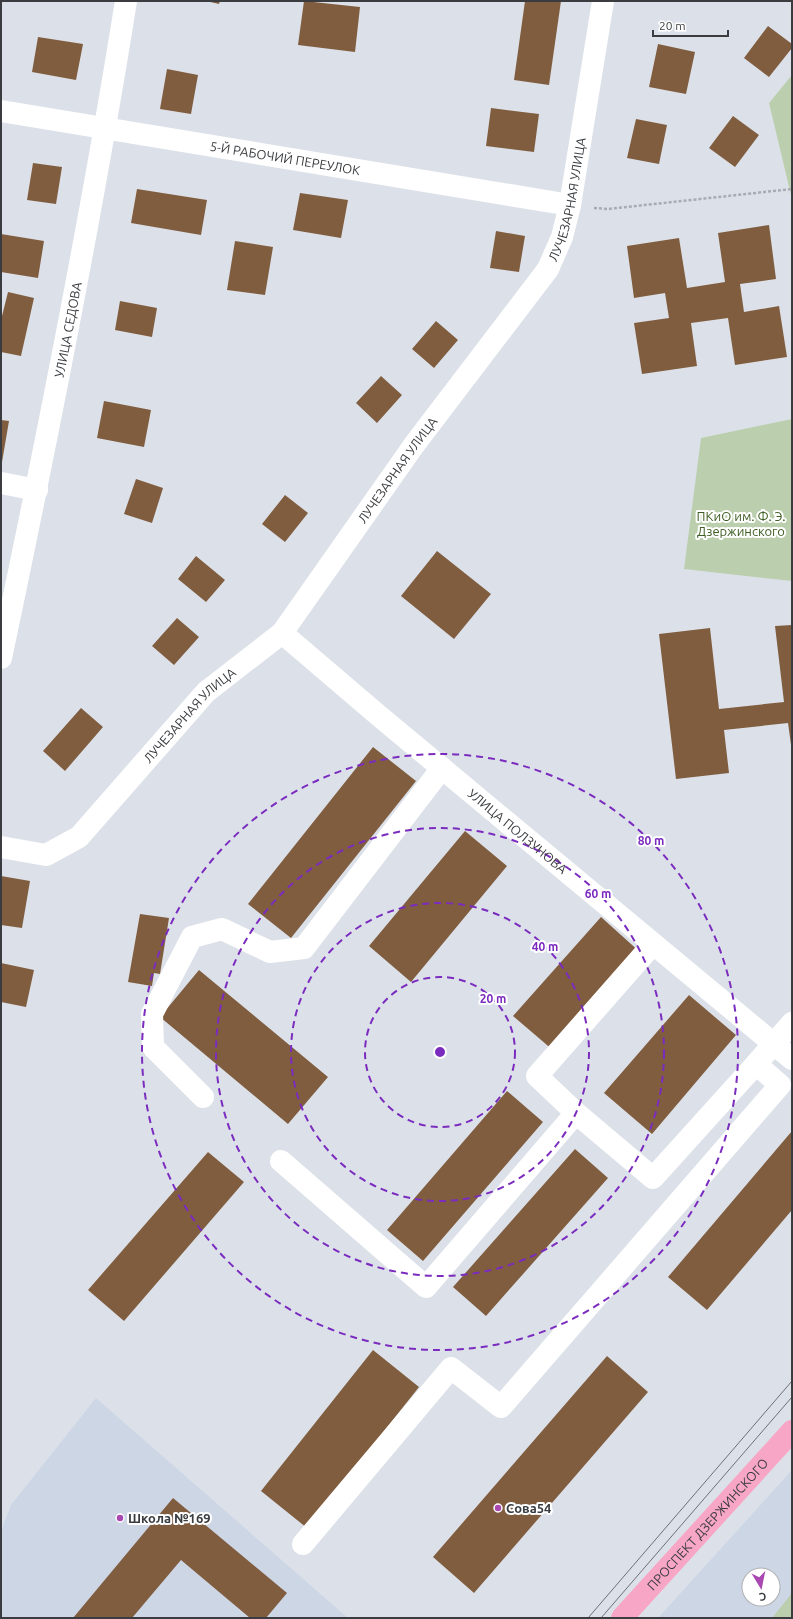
<svg xmlns="http://www.w3.org/2000/svg" width="793" height="1619" font-family="Ubuntu,sans-serif">
  <rect width="100%" height="100%" fill="#dce1e9"/>
  <path fill="#cdd6e5" fill-rule="evenodd" d="M96 1398 348 1618H1V1531L11 1505Z
    M792 1470V1618H658ZM749 1575H773V1599H749Z"/>
  <path fill="#bbcfae" d="M792 75V195H791L769 103Z
    M792 419V581L684 569 701 438Z
    M792 1593V1618H772Z"/>
  <path fill="#805d3f" d="M206 1H220L219 4Z
    M304 1 360 7 355 52 298 45Z
    M525 1H561L549 85 514 80Z
    M768 26 792 44V48L769 77 744 58Z
    M38 37 83 44 76 80 32 72Z
    M658 44 695 52 686 94 649 87Z
    M167 69 198 75 191 114 160 109Z
    M491 108 539 114 534 152 486 146Z
    M733 116 759 135 735 167 709 148Z
    M636 119 667 125 659 164 627 158Z
    M33 163 62 167 56 204 27 200Z
    M137 189 207 200 201 235 131 223Z
    M300 193 348 200 341 238 293 230Z
    M769 225 776 279 740 284 744 312 779 306 787 357 735 365 728 318 691 323 697 366 642 374 634 323 669 318 665 293 634 298 627 246 679 238 687 288 725 282 718 233Z
    M496 231 525 236 519 272 490 268Z
    M1 234 44 241 38 278 1 272Z
    M235 241 273 247 265 295 227 290Z
    M8 292 34 298 21 356 1 352V320Z
    M120 301 157 308 152 337 115 330Z
    M436 321 458 340 434 368 412 349Z
    M381 376 402 395 377 423 356 403Z
    M104 401 151 410 144 447 97 438Z
    M1 420 9 421 2 462H1Z
    M136 479 163 488 152 523 124 514Z
    M285 495 308 513 285 542 262 524Z
    M437 551 491 594 454 639 401 596Z
    M196 556 225 580 206 602 178 579Z
    M177 618 199 637 174 665 152 646Z
    M792 625V752L788 723 724 730 729 773 676 779 659 634 710 628 719 709 784 702 775 626Z
    M81 708 103 727 65 771 43 751Z
    M373 747 416 781 291 938 248 904Z
    M465 831 507 866 411 982 369 946Z
    M1 876 30 881 22 928 1 925Z
    M140 914 169 918 160 974 154 973 152 986 128 982Z
    M601 917 641 953 554 1051 513 1016Z
    M1 963 34 970 26 1007 1 1002Z
    M199 970 328 1077 288 1124 160 1017Z
    M689 995 736 1035 652 1134 604 1093Z
    M507 1091 543 1122 423 1261 387 1230Z
    M792 1131V1210L707 1310 668 1277Z
    M575 1149 608 1178 486 1316 453 1287Z
    M208 1152 244 1182 124 1321 88 1290Z
    M373 1350 419 1387 307 1528 261 1491Z
    M607 1356 648 1392 474 1593 433 1557Z
    M173 1498 287 1593 266 1618H250L181 1560 132 1618H73Z"/>
  <g fill="none" stroke-linecap="round" stroke-linejoin="round">
    <path stroke="#a8acb2" stroke-width="2.5" stroke-dasharray="3 2" stroke-linecap="butt" d="M594 208 608 209 792 189"/>
    <g stroke="#fff" stroke-width="22">
      <path id="s1" d="M1 111 570 205"/>
      <path d="M1 483 37 490"/>
      <path id="s2" d="M282 633 378 715 792 1059"/>
      <path id="s3" d="M1 658C47 440 91 221 126 1"/>
      <path id="s4" d="M1 847 46 855 79 837 206 692 282 633 414 445 548 269 562 237 570 205 603 1"/>
      <path d="M653 944 537 1076 576 1113 653 1178 756 1064"/>
      <path d="M203 1097 153 1047 152 1014 192 937 222 929 270 952 304 948 442 768"/>
      <path d="M281 1161 426 1287 576 1113"/>
      <path d="M303 1544 451 1368 501 1407 780 1085 756 1064 792 1023"/>
    </g>
    <path stroke="#f8a6c5" stroke-width="22" id="s5" d="M622 1618 792 1431"/>
    <path stroke="#6d7074" stroke-width="1" d="M588 1618 792 1381
      M601 1618 792 1397"/>
  </g>
  <g fill="none" stroke="#7b2cbf" stroke-width="2" stroke-dasharray="7 5">
    <circle cx="440" cy="1052" r="75"/>
    <circle cx="440" cy="1052" r="149"/>
    <circle cx="440" cy="1052" r="224"/>
    <circle cx="440" cy="1052" r="298"/>
  </g>
  <g fill="#a848b0" stroke="#fff" stroke-width="1.5">
    <circle cx="498" cy="1508" r="4"/>
    <circle cx="120" cy="1518" r="4"/>
  </g>
  <g text-anchor="middle" dominant-baseline="central" stroke-width="4" stroke-linejoin="round" paint-order="stroke">
    <g font-size="13" fill="#3a3c3f" stroke="#fff">
      <text stroke="none"><textPath href="#s1" startOffset="288">5-Й РАБОЧИЙ ПЕРЕУЛОК</textPath></text>
      <text stroke="none"><textPath href="#s4" startOffset="896">ЛУЧЕЗАРНАЯ УЛИЦА</textPath></text>
      <text stroke="none"><textPath href="#s3" startOffset="335">УЛИЦА СЕДОВА</textPath></text>
      <text stroke="none"><textPath href="#s4" startOffset="572">ЛУЧЕЗАРНАЯ УЛИЦА</textPath></text>
      <text stroke="none"><textPath href="#s4" startOffset="248">ЛУЧЕЗАРНАЯ УЛИЦА</textPath></text>
      <text stroke="none"><textPath href="#s2" startOffset="308">УЛИЦА ПОЛЗУНОВА</textPath></text>
      <text stroke="none"><textPath href="#s5" startOffset="127">ПРОСПЕКТ ДЗЕРЖИНСКОГО</textPath></text>
    </g>
    <g font-size="13" fill="#3e5d23" stroke="#fff">
      <text x="741" y="516">ПКиО им. Ф. Э.<tspan x="741" dy="15">Дзержинского</tspan></text>
    </g>
    <g font-size="13" font-weight="bold" fill="#3a3c3f" stroke="#fff" text-anchor="start">
      <text x="506" y="1508">Сова54</text>
      <text x="128" y="1518">Школа №169</text>
    </g>
  </g>
  <circle cx="440" cy="1052" r="6" fill="#7b2cbf" stroke="#fff" stroke-width="2"/>
  <g font-size="12" text-anchor="middle" font-weight="bold" fill="#7b2cbf" stroke="#fff" stroke-width="4" stroke-linejoin="round" paint-order="stroke">
    <text x="651" y="845">80 m</text>
    <text x="598" y="898">60 m</text>
    <text x="545" y="951">40 m</text>
    <text x="493" y="1003">20 m</text>
  </g>
  <rect width="793" height="1619" fill="none" stroke="#3a3c3f" stroke-width="4"/>
  <g transform="translate(761 1587) rotate(170)"><circle r="19" fill="#ffffff" stroke="#b0b1b2"/>
  <path d="M0-3L7 15L0 10L-7 15Z" fill="#a848b0"/>
  <text y="-6" font-size="11" font-weight="bold" text-anchor="middle" fill="#3a3c3f">С</text>
  </g>
  <path d="M653 30v6h75v-6" fill="none" stroke="#3a3c3f" stroke-width="2"/>
  <text x="659" y="30" font-size="12" fill="#3a3c3f" stroke="#ffffff" stroke-width="3" paint-order="stroke">20 m</text>
</svg>
